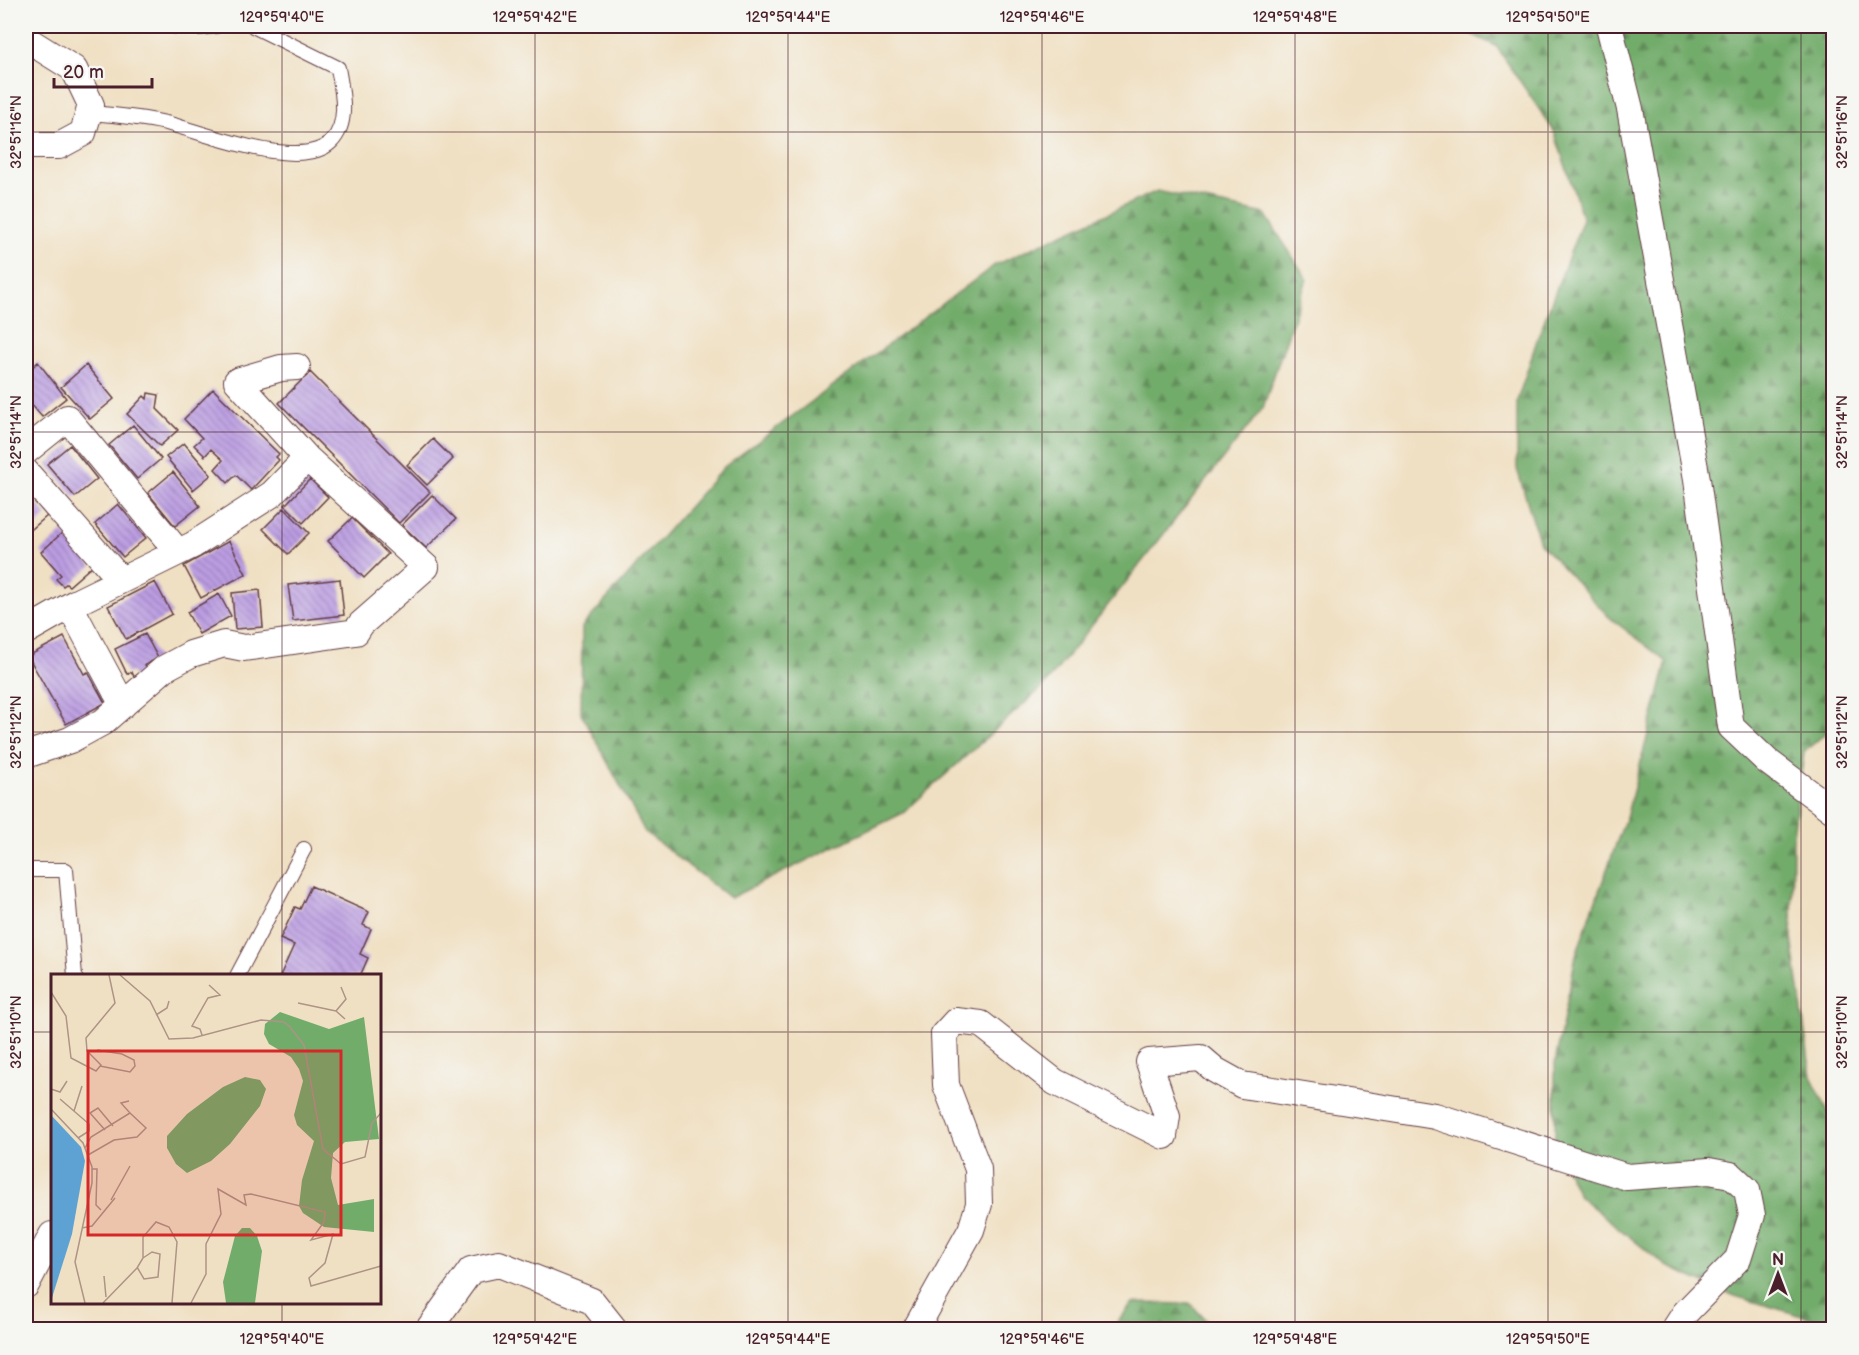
<svg xmlns="http://www.w3.org/2000/svg" width="1859" height="1355" font-family="'Balsamiq Sans',sans-serif">
  <defs>
    <pattern id="forest-firs" width="22" height="20" patternUnits="userSpaceOnUse" patternTransform="scale(1.5)"><rect width="22" height="20" fill="#72ac6b"/><path d="M5 1l3.5 6h-7zM16 11l3.5 6h-7z" fill="#608b58"/></pattern>
    <pattern id="building-back-hatch" width="6" height="6" patternUnits="userSpaceOnUse" patternTransform="scale(1.5)"><rect width="6" height="6" fill="#bb9de2"/><path d="M-1 5l2 2M0 0l6 6M5-1l2 2" fill="none" stroke="#9a7fb7"/></pattern>
  </defs>
  <rect width="100%" height="100%" fill="#f6f6f2"/>
  <filter id="ink" filterUnits="userSpaceOnUse"><feTurbulence type="fractalNoise" baseFrequency=".0167" numOctaves="2"/><feDisplacementMap in="SourceGraphic" scale="12" xChannelSelector="R" yChannelSelector="G"/><feConvolveMatrix kernelMatrix="1 2 1 2 8 2 1 2 1" color-interpolation-filters="sRGB"/></filter>
  <filter id="wash" filterUnits="userSpaceOnUse"><feTurbulence type="fractalNoise" baseFrequency=".008" numOctaves="4" result="noise"/><feDisplacementMap in="SourceGraphic" scale="24" xChannelSelector="R" yChannelSelector="G"/><feGaussianBlur stdDeviation="1.35" result="paint"/><feColorMatrix in="noise" values="0 0 0 0 0 0 0 0 0 0 0 0 0 0 0 0 0 1.4 0 .05"/><feComposite in="paint" operator="in"/></filter>
  <g filter="url(#wash)">
    <rect width="100%" height="100%" fill="#f0e0c3"/>
    <path fill="url(#forest-firs)" stroke="#5e664b" stroke-width="1.5" d="M1455 26H1833L1834 726 1804 752 1793 835 1792 938 1811 1076 1833 1122V1325L1735 1296 1666 1266 1579 1196 1555 1147V1063L1576 955 1627 814 1667 662 1609 617 1540 543 1517 469V401L1538 337 1583 219 1554 131 1496 46Z
      M1157 191 1265 214 1307 279 1263 408 1045 685 903 813 730 898 645 832 581 713 582 627 724 467 995 265Z
      M1133 1303 1191 1304 1214 1329H1112Z"/>
    <g id="blocks">
      <path fill="url(#building-back-hatch)" d="M38 362 66 398 42 417 26 398V373Z
        M86 365 114 399 90 419 61 387Z
        M310 372 430 492 399 523 279 403Z
        M213 389 279 454 276 457 279 460 251 490 236 475 228 483 215 469 223 460 211 449 205 456 194 445 202 438 184 419Z
        M148 393 159 395 157 409 178 430 160 446 127 414 144 396 147 399Z
        M133 425 161 459 137 479 109 445Z
        M433 439 453 459 427 485 407 465Z
        M184 443 211 475 193 490 166 457Z
        M70 445 97 479 75 497 47 464Z
        M173 472 200 506 175 526 148 493Z
        M310 479 328 497 303 523 285 505Z
        M26 491 47 516 26 534Z
        M432 495 456 519 426 548 402 525Z
        M118 504 146 538 123 557 95 524Z
        M284 508 309 533 288 554 263 529Z
        M352 518 388 554 364 578 328 541Z
        M63 532 92 566 69 586 66 584 63 586 56 579 61 575 41 552Z
        M229 541 246 574 201 598 184 566Z
        M340 579 344 615 293 621 288 585Z
        M155 582 172 614 126 639 108 606Z
        M260 590 263 627 235 629 232 593Z
        M219 594 231 616 199 634 187 612Z
        M145 634 158 658 145 665 148 668 134 677 132 672 127 674 115 649Z
        M64 637 84 674 88 672 105 703 66 724 28 656Z
        M311 886 369 912 363 925 371 929 360 954 368 958 360 976H280L294 945 280 939 295 907 300 909Z"/>
    </g>
  </g>
  <g filter="url(#ink)">
    <use href="#blocks" fill-opacity="0" stroke="#633c42" stroke-width="1.5"/>
    <g fill="none" stroke-linecap="round" stroke-linejoin="round">
      <defs>
        <path id="service" d="M171 26 199 28 216 26
          M89 113C115 115 140 117 166 123 203 132 300 172 331 142 350 123 342 91 338 68L253 26
          M26 870H66L75 976
          M237 976 304 849"/>
        <path id="minor" d="M1609 26 1630 109 1697 479 1731 727 1767 761 1834 811
          M26 39 74 69 91 105 83 133 59 146H26
          M26 451 67 418 178 552
          M26 472 121 580
          M70 606 123 705
          M26 631 75 603 193 545 272 494 307 458 237 381 281 368 297 367
          M26 755 70 740 103 722 165 668 191 654 224 644 244 648 356 632 361 624 426 567 307 458
          M26 1285 52 1235
          M428 1330 471 1270 499 1264 592 1301 615 1330
          M915 1330 971 1230 979 1204 978 1169 946 1085 944 1034 956 1021 981 1024 1055 1082 1164 1136 1167 1116 1149 1062 1201 1058 1215 1070 1242 1085 1435 1116 1627 1177 1709 1171 1731 1175 1747 1190 1752 1215 1738 1259 1685 1313 1674 1330"/>
      </defs>
      <use href="#service" stroke="#633c42" stroke-width="16"/>
      <use href="#minor" stroke="#633c42" stroke-width="28"/>
      <use href="#service" stroke="#fff" stroke-width="14"/>
      <use href="#minor" stroke="#fff" stroke-width="26"/>
    </g>
  </g>
  <path fill="none" stroke="#4a1f2b" stroke-width="1.5" stroke-opacity="0.45" d="M29 26V1330M282 26V976M535 26V1330M788 26V1330M1042 26V1330M1295 26V1330M1548 26V1330M1801 26V1330M26 132H1834M26 432H1834M26 732H1834M26 1032H52M380 1032H1834M282 1302V1330"/>
  <g transform="translate(51 974)">
    <rect width="330" height="330" fill="#f0e0c3"/>
    <path d="M229 38 278 55 313 43 328 165 294 168 282 179 280 204 287 231 323 225V258L273 253 252 239 248 232 251 206 263 167 246 151 243 141 252 107 248 95 240 83 218 70 213 60 214 50ZM194 103 209 106 215 115 209 132 179 170 160 187 136 199 125 190 116 174V162L136 140 172 113ZM191 254H199L206 262 211 277 204 329H175L172 308 184 262Z" fill="#72ac6b"/>
    <path d="M0 141 30 173 34 187 21 260 0 327Z" fill="#5ea2d3"/>
    <path fill="none" stroke="#ae9386" stroke-width="1.5" d="M69 1 99 27 118 65 142 64 210 46 233 48 239 53 253 71 272 175 290 190 314 183 321 149 330 139M290 13 295 25 285 37 294 45M0 18 15 42 20 84 45 97 50 91 36 77 35 64 64 29 58 1M247 29 285 37M105 41 116 34 118 27M151 61 149 55 141 52 157 24 169 21 158 11M46 76 71 80 83 86 84 92 79 98 49 92M0 115 9 118 16 107M9 125 38 150V157L27 164M0 135 32 169 41 193V209L24 288 34 329M23 137 31 112M54 156 39 139 47 134 62 152M34 174 40 163 79 139 70 129 78 127M37 181 63 166 86 163 95 154 79 139M41 195H46L45 231 50 236M60 226 79 192M31 254 41 252 64 224M86 293 93 305 107 303 109 280 101 278 92 284M53 302 55 323M52 329 86 294 92 284V263L105 248 118 253 126 268 121 329M140 329 155 300V270L170 240 167 215 195 231 193 221 200 220 274 238 273 248 260 266 282 260 274 289 258 304 260 312 330 292"/>
    <path fill="#d62828" fill-opacity="0.15" stroke="#d62828" stroke-width="3" d="M37 77H290V261H37Z"/>
    <rect width="330" height="330" fill="none" stroke="#4a1f2b" stroke-width="3"/>
  </g>
  <rect width="1859" height="1355" fill="none" stroke="#f6f6f2" stroke-width="66"/>
  <g transform="translate(1778 1274)" stroke="#f6f6f2" stroke-width="4.5" paint-order="stroke">
  <path d="M0-4.5L10 22L0 15L-10 22Z" fill="#4a1f2b"/>
  <text y="-9" font-size="16" font-weight="bold" text-anchor="middle" fill="#4a1f2b">N</text>
  </g>
  <path d="M54 78v9h98v-9" fill="none" stroke="#4a1f2b" stroke-width="3"/>
  <text x="63" y="78" font-size="18" fill="#4a1f2b" stroke="#f6f6f2" stroke-width="4.5" paint-order="stroke">20 m</text>
  <rect x="33" y="33" width="1793" height="1289" fill="none" stroke="#4a1f2b" stroke-width="2"/>
  <g font-size="15" text-anchor="middle" fill="#4a1f2b">
    <text x="282" y="22">129°59'40"E</text>
    <text x="535" y="22">129°59'42"E</text>
    <text x="788" y="22">129°59'44"E</text>
    <text x="1042" y="22">129°59'46"E</text>
    <text x="1295" y="22">129°59'48"E</text>
    <text x="1548" y="22">129°59'50"E</text>
    <text transform="translate(16 132) rotate(-90)" y="5">32°51'16"N</text>
    <text transform="translate(1842 132) rotate(-90)" y="5">32°51'16"N</text>
    <text transform="translate(16 432) rotate(-90)" y="5">32°51'14"N</text>
    <text transform="translate(1842 432) rotate(-90)" y="5">32°51'14"N</text>
    <text transform="translate(16 732) rotate(-90)" y="5">32°51'12"N</text>
    <text transform="translate(1842 732) rotate(-90)" y="5">32°51'12"N</text>
    <text transform="translate(16 1032) rotate(-90)" y="5">32°51'10"N</text>
    <text transform="translate(1842 1032) rotate(-90)" y="5">32°51'10"N</text>
    <text x="282" y="1344">129°59'40"E</text>
    <text x="535" y="1344">129°59'42"E</text>
    <text x="788" y="1344">129°59'44"E</text>
    <text x="1042" y="1344">129°59'46"E</text>
    <text x="1295" y="1344">129°59'48"E</text>
    <text x="1548" y="1344">129°59'50"E</text>
  </g>
</svg>
